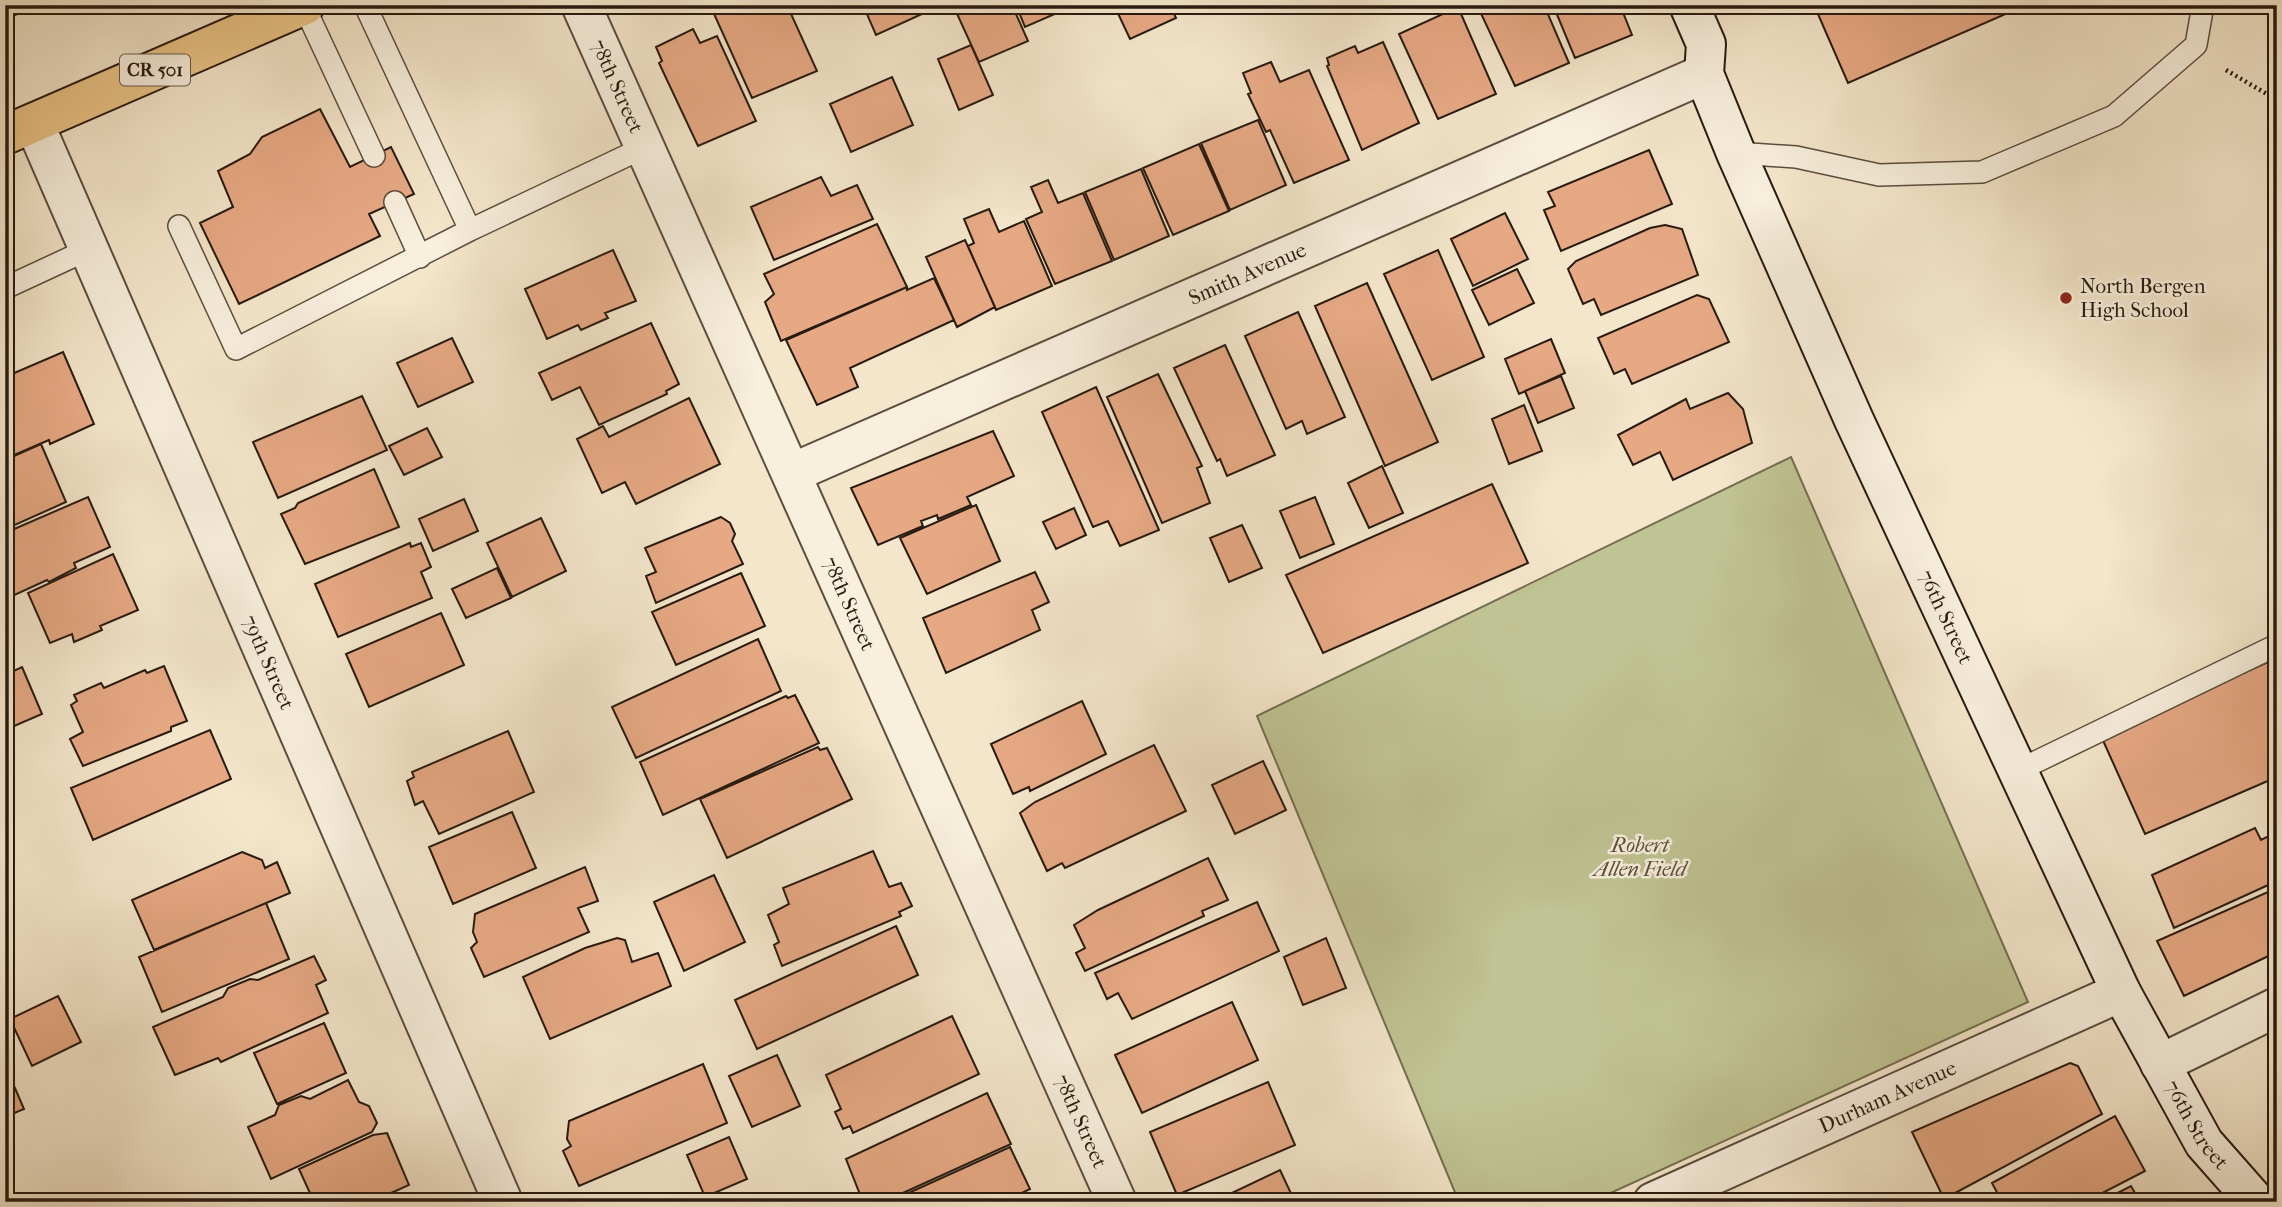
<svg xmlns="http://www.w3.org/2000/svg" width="2282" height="1207" font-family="'IM FELL French Canon',serif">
  <rect width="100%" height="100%" fill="#f4e6cb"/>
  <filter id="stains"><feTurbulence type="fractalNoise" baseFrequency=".00286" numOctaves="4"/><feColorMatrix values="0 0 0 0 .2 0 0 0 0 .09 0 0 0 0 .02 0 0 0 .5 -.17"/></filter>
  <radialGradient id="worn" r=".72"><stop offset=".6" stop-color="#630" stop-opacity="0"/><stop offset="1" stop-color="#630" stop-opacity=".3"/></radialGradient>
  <path fill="#c0c393" stroke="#746e52" stroke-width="2" d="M1791 457 2028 1002 1591 1202H1459L1257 716Z"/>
  <path fill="#e6a984" stroke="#281a10" stroke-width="2" d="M5 5H36L5 20Z
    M710 5H787L817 71 752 98Z
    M863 5H931L933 9 876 35Z
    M953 5H1012L1028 41 979 62Z
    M1016 5H1062L1064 10 1025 27Z
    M1114 5H1170L1176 18 1130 39Z
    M1477 5H1544L1569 63 1515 86Z
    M1553 5H1620L1632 35 1575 58Z
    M1814 5H2026L1848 83Z
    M1458 7 1496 94 1438 119 1399 34Z
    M693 29 700 43 717 36 756 121 698 146 659 63 662 61 656 47Z
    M1383 42 1419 123 1362 150 1327 66 1329 65 1327 58 1355 46 1358 53Z
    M971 45 993 95 959 110 938 59Z
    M1271 62 1280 82 1309 70 1349 160 1294 183 1270 130 1266 132 1248 94 1251 93 1243 73Z
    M892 77 913 125 851 152 830 104Z
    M320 109 350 167 391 147 414 194 369 214 380 236 239 304 200 223 233 207 218 171 250 154 262 137Z
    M1258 120 1286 185 1230 210 1201 143Z
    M1199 144 1229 211 1173 235 1143 168Z
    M1649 150 1672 204 1561 251 1544 210 1555 206 1548 192Z
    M1141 169 1169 236 1114 260 1085 192Z
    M821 177 831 196 857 185 873 219 774 260 751 207Z
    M1048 180 1058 203 1083 193 1112 261 1055 284 1026 219 1042 212 1031 187Z
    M989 209 999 232 1024 221 1052 286 996 310 968 246 974 243 964 219Z
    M1505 213 1528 259 1473 286 1451 239Z
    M877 224 907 287 781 341 765 302 774 294 764 274Z
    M1665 225 1682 229 1698 275 1601 315 1594 299 1583 304 1568 269 1576 261 1650 228Z
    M965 240 995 307 957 327 926 257Z
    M613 250 636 301 605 313 608 318 581 330 578 325 547 339 525 289Z
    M1438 250 1484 357 1432 380 1384 274Z
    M1517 269 1534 303 1489 325 1472 290Z
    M934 278 954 320 850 368 858 387 817 405 786 340 907 287V290Z
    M1367 283 1438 442 1385 466 1315 306Z
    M1697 295 1709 299 1729 342 1632 384 1625 369 1614 374 1598 338Z
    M1298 312 1345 417 1307 434 1302 421 1286 429 1245 336Z
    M651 323 679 384 666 391 667 394 599 425 580 387 552 400 539 373Z
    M452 338 473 382 418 407 397 363Z
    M1551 339 1565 373 1519 394 1505 359Z
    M1225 345 1275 455 1227 476 1220 459 1217 461 1174 368Z
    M63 352 94 424 50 444 49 440 5 459V377Z
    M1158 374 1202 466 1197 468 1210 503 1162 523 1107 397Z
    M1561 376 1574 408 1538 423 1525 391Z
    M1096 387 1159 530 1120 546 1108 521 1093 527 1042 412Z
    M1728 393 1743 409 1752 443 1673 480 1660 452 1633 465 1618 435 1686 399 1690 409Z
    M362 396 387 450 278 498 253 442Z
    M689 398 720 464 636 504 625 482 602 493 577 439 603 426 609 437Z
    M1524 405 1542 451 1509 464 1492 419Z
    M427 428 442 457 404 475 389 446Z
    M993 431 1014 476 967 497 971 505 938 519 937 515 921 521 923 526 878 545 851 488Z
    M41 444 66 502 8 528 5 521V460Z
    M1382 466 1403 513 1369 528 1348 483Z
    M374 469 399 527 305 564 281 514 295 508 298 503Z
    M1492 484 1528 563 1323 653 1286 575Z
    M88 497 110 547 74 563 76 568 49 582 47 580 8 598 5 591V533Z
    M1315 497 1334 544 1300 558 1280 511Z
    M464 499 478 531 433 551 419 519Z
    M976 505 1000 561 927 594 900 538Z
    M1074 508 1086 535 1056 549 1043 522Z
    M721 517 730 523 735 534 732 541 743 564 656 603 646 576 656 572 645 548Z
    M541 518 566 571 512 597 487 543Z
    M1242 525 1262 568 1229 582 1210 538Z
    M410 543 411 547 421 543 431 567 421 572 432 598 338 637 315 584Z
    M113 554 138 610 100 626 102 630 74 642 72 634 50 643 28 593Z
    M497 568 511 598 466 618 452 589Z
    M1035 572 1049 602 1032 610 1040 630 946 673 923 618Z
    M741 573 765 626 676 665 652 612Z
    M441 613 464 665 369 707 346 654Z
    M758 639 781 691 636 758 612 707Z
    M2277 658V777L2145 834 2101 736Z
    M164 666 187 721 171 727V731L83 766 70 739 83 732 71 705 77 701 74 695 101 683 104 688 145 670 147 673Z
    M22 667 42 714 5 730V675Z
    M795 695 819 743 663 815 640 762 786 696 788 698Z
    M1082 701 1106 754 1030 791 1029 787 1013 794 991 744Z
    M210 730 231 779 93 840 71 788Z
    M508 731 534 792 439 834 423 801 415 805 407 781 414 777 412 772Z
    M1154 745 1186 811 1065 868 1062 863 1047 871 1020 813 1035 802Z
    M818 747 820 750 827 748 852 799 727 858 700 799Z
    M1263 761 1286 810 1235 834 1212 785Z
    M512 812 536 868 453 904 429 847Z
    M2255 828 2261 840 2277 832V881L2174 928 2152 875Z
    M873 851 889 887 901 883 912 906 899 912 901 916 782 966 774 945 779 942 768 915 789 904 783 888Z
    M242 852 262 860 265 868 277 862 290 893 154 950 132 900Z
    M1208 858 1228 900 1202 911 1204 916 1085 971 1076 953 1085 948 1074 925 1098 910Z
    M585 867 598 901 578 908 589 932 484 977 471 948 477 942 473 932 475 914Z
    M714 875 745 942 684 971 654 902Z
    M2277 888V952L2184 996 2157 941Z
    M1257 902 1279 951 1132 1019 1118 993 1107 999 1095 973Z
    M266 903 289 959 162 1012 139 957Z
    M896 926 918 975 757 1049 735 1000Z
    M617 938 625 940 632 962 658 953 671 986 550 1039 523 977 585 948Z
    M1326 938 1346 988 1303 1005 1284 957Z
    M314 956 326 980 316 985 328 1013 221 1062 218 1058 175 1075 153 1027 223 997 228 988 250 979 258 980Z
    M58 996 81 1042 32 1066 10 1019Z
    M1232 1002 1258 1060 1142 1113 1115 1055Z
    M952 1016 979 1074 853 1133 850 1126 843 1129 835 1112 841 1109 826 1075Z
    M324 1023 346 1073 277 1104 254 1053Z
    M777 1055 800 1106 752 1127 729 1076Z
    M2070 1063 2078 1066 2102 1114 1944 1199 1912 1132Z
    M703 1064 727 1123 579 1186 563 1151 571 1146 567 1139 569 1121Z
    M5 1065 24 1109 5 1117Z
    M348 1080 359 1102 369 1106 377 1123 372 1132 271 1179 248 1127 275 1115 279 1105 301 1096 310 1099Z
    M1268 1082 1295 1145 1177 1195 1150 1132Z
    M987 1093 1011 1144 883 1202H863L846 1159Z
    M2115 1116 2145 1171 2085 1202H2002L1992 1183Z
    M387 1133 409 1185 371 1202H314L299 1169 373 1135Z
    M729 1137 747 1179 705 1197 687 1155Z
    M1010 1147 1030 1189 1003 1202H907L904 1195Z
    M1280 1170 1295 1202H1213Z
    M2131 1186 2140 1202H2100Z"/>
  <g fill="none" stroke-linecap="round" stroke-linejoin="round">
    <defs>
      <path id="lane" d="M365 5 470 230
        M304 6 374 156
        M1736 153 1796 157 1879 175 1982 172 2114 116 2196 45 2203 5
        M395 202 420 257
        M179 226 236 349 470 230 645 147
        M5 288 89 249
        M2017 771 2277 645"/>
      <g id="street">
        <path id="s1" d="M581 5 1117 1202"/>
        <path id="s2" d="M34 123 503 1202"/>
        <path id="s3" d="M792 473 1704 74"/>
        <path d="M2160 1064 2277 1007"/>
        <path id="s4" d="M1653 1202 2121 992"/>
      </g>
      <g id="secondary">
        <path id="s5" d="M1689 5 1706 44 1704 74 1736 153 1854 420 2121 992 2204 1143 2256 1202"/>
      </g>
      <path id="primary" d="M5 135 305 5"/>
    </defs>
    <use href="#lane" stroke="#5b4d3f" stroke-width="24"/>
    <use href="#street" stroke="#5b4d3f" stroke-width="42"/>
    <use href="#secondary" stroke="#281a10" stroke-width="42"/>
    <use href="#primary" stroke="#281a10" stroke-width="42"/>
    <path stroke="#281a10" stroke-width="4.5" stroke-dasharray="2 3.5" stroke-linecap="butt" d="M2226 70 2277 100"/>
    <use href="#lane" stroke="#f8efdd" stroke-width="21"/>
    <use href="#street" stroke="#f8efdd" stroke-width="38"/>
    <use href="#secondary" stroke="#f8efdd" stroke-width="38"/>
    <use href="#primary" stroke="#eac386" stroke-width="38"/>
  </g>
  <circle fill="#8f2418" stroke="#f8efdd" stroke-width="2.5" cx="2066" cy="298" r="7"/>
  <g text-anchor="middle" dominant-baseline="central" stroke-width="5" stroke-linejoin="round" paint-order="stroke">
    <rect fill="#f8efdd" stroke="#665a4e" stroke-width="2" x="120" y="54.5" width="70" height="31" rx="5"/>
    <g font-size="19" font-weight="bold" fill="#281a10">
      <text x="155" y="70">CR 501</text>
    </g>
    <g font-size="21" fill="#281a10" stroke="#f8efdd">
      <text stroke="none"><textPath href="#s1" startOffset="89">78th Street</textPath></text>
      <text stroke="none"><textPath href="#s3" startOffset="497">Smith Avenue</textPath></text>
      <text stroke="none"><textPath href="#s1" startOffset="656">78th Street</textPath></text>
      <text stroke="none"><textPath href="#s5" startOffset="667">76th Street</textPath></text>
      <text stroke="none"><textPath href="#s2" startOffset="588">79th Street</textPath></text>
      <text stroke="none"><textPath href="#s4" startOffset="257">Durham Avenue</textPath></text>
      <text stroke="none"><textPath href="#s1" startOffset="1223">78th Street</textPath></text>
      <text stroke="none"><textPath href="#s5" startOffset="1234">76th Street</textPath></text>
    </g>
    <g font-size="21" fill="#281a10" stroke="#f8efdd" text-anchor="start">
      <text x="2080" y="286">North Bergen<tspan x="2080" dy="24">High School</tspan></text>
    </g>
    <g font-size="21" font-style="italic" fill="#564d37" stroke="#f8efdd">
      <text x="1640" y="845">Robert<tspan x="1640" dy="24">Allen Field</tspan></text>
    </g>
  </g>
  <rect width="2282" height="1207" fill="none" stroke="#f4e6cb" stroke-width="28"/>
  <rect x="7" y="7" width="2268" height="1193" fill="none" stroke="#281a10" stroke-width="3.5"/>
  <rect x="14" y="14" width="2254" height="1179" fill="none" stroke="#281a10" stroke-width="2"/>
  <rect width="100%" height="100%" filter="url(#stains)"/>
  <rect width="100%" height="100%" fill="url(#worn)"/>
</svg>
